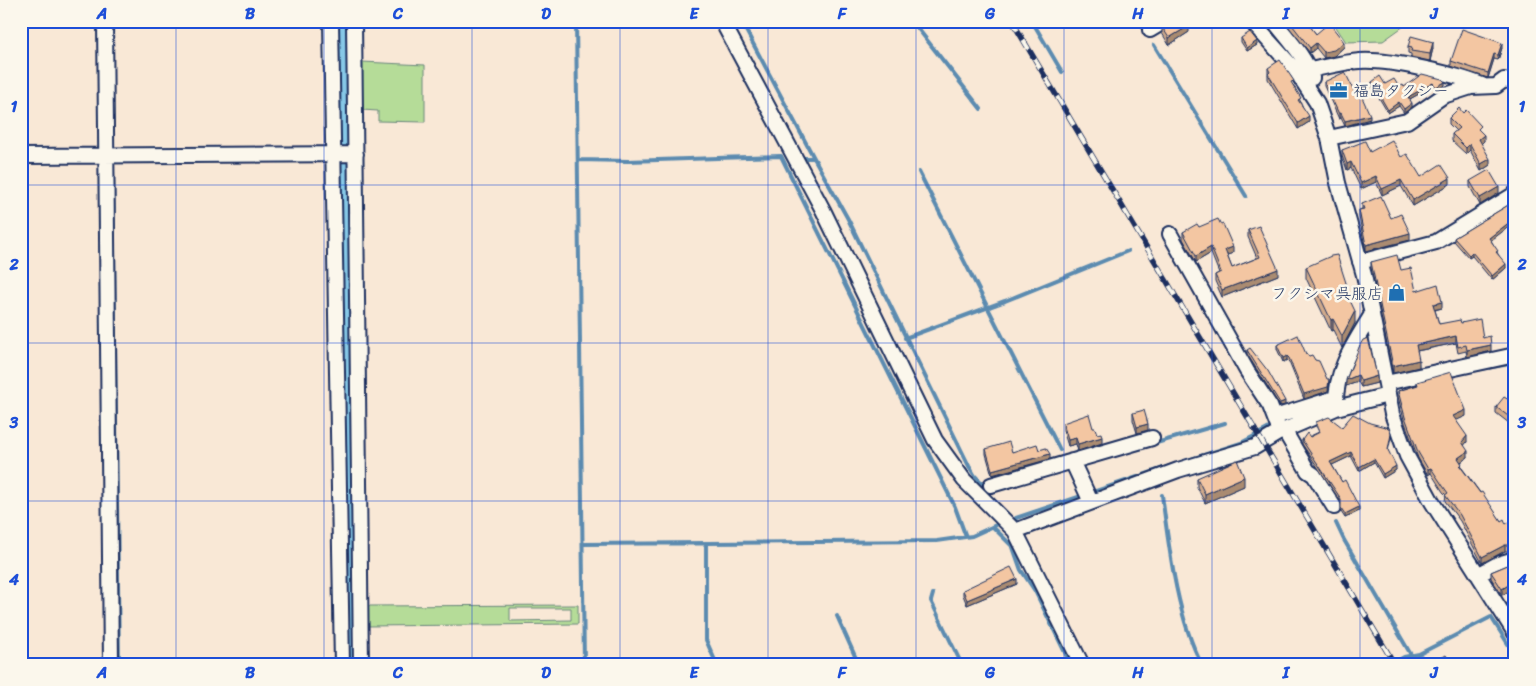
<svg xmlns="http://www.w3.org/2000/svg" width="1536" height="686" font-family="Sriracha,'Klee One',sans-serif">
  <rect width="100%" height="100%" fill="#f9e8d6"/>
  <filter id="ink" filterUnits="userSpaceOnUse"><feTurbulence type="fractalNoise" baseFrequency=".02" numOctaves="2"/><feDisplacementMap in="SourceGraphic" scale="10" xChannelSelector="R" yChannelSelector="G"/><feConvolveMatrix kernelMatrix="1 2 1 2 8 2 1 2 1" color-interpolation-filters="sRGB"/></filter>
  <g filter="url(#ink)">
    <path fill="#b5dc98" stroke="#68867b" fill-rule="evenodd" d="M1332 21H1411L1383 41 1346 42Z
      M362 62 425 65V122L378 121V111L362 110Z
      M578 605V624L367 626V606ZM510 608H571V620L510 621Z"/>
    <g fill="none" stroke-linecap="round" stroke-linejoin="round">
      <path stroke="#5b8bb0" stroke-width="4" d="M576 21 584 665
        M741 21 814 158
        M912 21 981 109
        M1032 21 1062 72
        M1154 45 1246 196
        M803 158H814L848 219 969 466 975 476 988 489
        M579 160 628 161 781 156 955 507 966 537
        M113 170 119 665
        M919 172 1060 450
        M905 338 1005 301 1128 251
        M1475 370 1515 363
        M1153 444 1225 423
        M1182 462 1241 443 1275 425
        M1162 495C1169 548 1177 618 1202 665
        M1016 518 1173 465
        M1336 523 1344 540 1417 665
        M993 527 1013 547 1021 570 1035 591 1071 665
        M706 543V640L717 665
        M583 544 937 541 972 536 996 525
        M933 594 931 601 962 665
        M837 616 859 665
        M1390 665 1404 657 1419 654 1491 617 1515 655"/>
      <path stroke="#86c8e7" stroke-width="22" d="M343 21 352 665"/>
      <defs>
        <path id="street" d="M105 21 111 665
          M331 21 342 665
          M354 21 361 665
          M722 21 823 210 935 440 964 480 1015 531 1082 665
          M1251 21 1296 71 1317 103 1329 138 1338 183 1364 275 1392 414 1407 456 1432 502 1515 633
          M1274 21C1287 38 1306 57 1312 78
          M1150 30 1165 21
          M1310 70C1326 67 1343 62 1360 61 1389 59 1455 74 1482 85
          M1329 138 1407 121 1443 96 1471 87 1496 86 1504 80 1515 82
          M21 156 356 154
          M1170 234 1247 371 1270 406 1280 432
          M1360 262 1436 242 1515 194
          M1386 383 1515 355
          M1336 408C1334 371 1354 344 1372 314
          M1275 417 1335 398
          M1284 430 1308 471 1314 475 1334 507
          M1072 461 1091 502
          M991 485 1152 438
          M1015 531 1178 470 1255 447 1280 432 1336 408 1388 395
          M1478 575 1498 564 1515 559"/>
      </defs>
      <use href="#street" stroke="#1b2f5e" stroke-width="18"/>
      <use href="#street" stroke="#fbf7ec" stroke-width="14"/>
      <defs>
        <path id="rail" d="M1012 21 1395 665"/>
      </defs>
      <use href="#rail" stroke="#1b2f5e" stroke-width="5.5"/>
      <use href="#rail" stroke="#fbf7ec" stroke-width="4" stroke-dasharray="11" stroke-linecap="butt"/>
    </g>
    <path fill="#d1aa8b" stroke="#1b2f5e" d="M1284 21H1306L1316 34 1344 47 1334 56 1324 58 1316 48 1310 53Z
      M1162 27 1189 32 1169 45 1162 33Z
      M1241 38 1257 45 1247 51 1241 42Z
      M1408 47 1433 48 1430 61 1411 57V54L1408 53Z
      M1502 48 1498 60 1494 59 1488 78 1451 66V61Z
      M1268 68 1294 86 1309 122 1298 129 1268 79Z
      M1442 79 1445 85 1436 90 1433 86 1410 99 1412 107 1404 113 1399 106 1388 113 1372 86V82L1404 87Z
      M1324 82 1370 119 1345 126 1341 118 1339 119 1324 86Z
      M1449 118 1481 132 1484 141 1481 144 1490 165 1481 171 1470 150 1466 154 1452 141V134L1456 131 1449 124Z
      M1342 150 1370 152 1401 157 1421 177 1450 184 1413 206 1401 186 1382 195 1376 182 1361 189 1351 168 1347 170 1342 156Z
      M1470 181 1499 193 1480 205 1470 187Z
      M1515 201V222L1491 240 1498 254 1506 268 1492 280 1472 256 1469 258 1454 241V238Z
      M1362 204 1391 218 1410 240 1366 251 1359 217V210L1362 209Z
      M1199 227 1233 253 1227 255 1232 268 1257 258 1248 237V230L1278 275 1222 297 1215 281V275L1219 273 1211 253 1196 262 1183 239V232Z
      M1371 262 1401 270 1416 291 1442 308 1435 310 1439 324 1461 323 1483 338 1491 351 1467 357 1466 351 1458 353 1456 343 1417 351 1419 367 1393 373 1371 268Z
      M1306 267 1347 293 1355 323 1342 348 1333 330 1331 331 1306 278Z
      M1277 345 1306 354 1315 360 1329 383 1328 391 1304 399 1289 362 1287 360 1283 362 1277 349Z
      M1360 345 1377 383 1361 387 1358 382 1346 386Z
      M1247 350 1285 405 1280 406 1247 354Z
      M1417 382 1466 416 1456 420 1467 442 1464 445 1468 457 1461 462 1462 468 1501 521 1506 524 1515 530V551H1505L1482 563 1460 521 1445 501 1446 495 1443 492 1431 473 1428 475 1418 458 1405 423 1398 397V391L1417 385Z
      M1509 400H1515V440L1511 437V431L1514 427 1496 413V407Z
      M1133 413 1148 430 1137 433 1133 420Z
      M1316 422 1342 427 1391 438 1388 451 1396 470 1383 478 1374 462 1359 471 1351 456 1332 465 1359 511 1345 518 1341 512V502L1302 444V440L1319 432 1316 426Z
      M1063 423 1093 428 1102 443 1078 451 1076 444 1068 446 1063 430Z
      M986 449 1012 452 1039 450 1050 459 992 475 986 454Z
      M1197 478 1244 486 1205 503 1197 487Z
      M1515 562V588L1502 595 1491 578V572Z
      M1017 584 967 605 963 595V590Z"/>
    <path fill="#aa8b71" stroke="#1b2f5e" d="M1189 26V32L1169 45V38Z
      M1257 41V45L1247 51V48Z
      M1344 42V47L1334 56 1324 58V52Z
      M1433 42V48L1430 61V54Z
      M1316 43V48L1310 53V48Z
      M1502 43V48L1498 60V55Z
      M1494 54V59L1488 78V73Z
      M1445 82V85L1436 90V87Z
      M1433 83V86L1408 100V97Z
      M1399 102V106L1388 113V110Z
      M1412 103V107L1404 113V109Z
      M1341 113V118L1339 119V114Z
      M1370 115V119L1345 126V121Z
      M1309 116V122L1298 129V123Z
      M1484 135V141L1479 146V139Z
      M1470 144V150L1466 154V148Z
      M1490 159V165L1481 171V164Z
      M1351 162V168L1347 170V164Z
      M1376 176V182L1361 189V183Z
      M1450 178V184L1413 206V200Z
      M1401 180V186L1382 195V189Z
      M1499 187V193L1480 205V198Z
      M1515 218V222L1489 242V238Z
      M1410 233V240L1366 251V245Z
      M1211 247V253L1196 262V256Z
      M1233 247V253L1225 256V250Z
      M1472 252V256L1469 258V255Z
      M1506 264V268L1492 280V276Z
      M1278 269V275L1222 297V290Z
      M1442 302V308L1433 310V304Z
      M1355 311V323L1342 348V336Z
      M1333 319V330L1331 331V320Z
      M1456 336V343L1416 351V345Z
      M1491 345V351L1467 357V350Z
      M1287 356V360L1283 362V358Z
      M1419 360V367L1393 373V366Z
      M1358 375V382L1346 386V380Z
      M1377 376V383L1361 387V381Z
      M1329 379 1328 391 1304 399V394Z
      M1285 401V405L1280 406V403Z
      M1466 410V416L1453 422V416Z
      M1148 424V430L1137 433V427Z
      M1467 436V442L1462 448V442Z
      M1102 437V443L1078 451V444Z
      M1076 438V444L1068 446V440Z
      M1468 451V457L1458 464V458Z
      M1351 452V456L1330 466V462Z
      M1050 454V459L992 475V470Z
      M1374 459V462L1359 471V467Z
      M1396 466V470L1383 478V474Z
      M1431 468V473L1428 475V469Z
      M1244 477V486L1205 503V494Z
      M1359 507V511L1345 518V514Z
      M1505 545V551L1482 563V557Z
      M1017 579V584L967 605V600Z
      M1515 581V588L1502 595V589Z"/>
    <path fill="#f3c6a2" stroke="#1b2f5e" d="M1171 21H1186L1189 26 1169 38 1162 27Z
      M1289 21H1306L1316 34 1329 23 1344 42 1334 50 1324 52 1316 43 1310 48Z
      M1462 29 1502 43 1498 55 1494 54 1488 73 1451 61Z
      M1250 32 1257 41 1247 48 1241 38Z
      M1411 36 1433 42 1430 54 1411 51 1412 48 1408 47Z
      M1280 60 1294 81 1291 82 1301 98 1298 100 1309 116 1298 123 1268 74 1270 72 1268 68Z
      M1345 72 1357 97 1361 95 1370 115 1345 121 1341 113 1339 114 1324 82Z
      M1422 74 1442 79 1445 82 1436 87 1433 83 1408 97 1412 103 1404 109 1399 102 1388 110 1372 82 1380 76 1385 84 1394 79 1399 87 1403 85 1404 87Z
      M1459 108 1463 113 1466 110 1481 126 1478 129 1484 135 1479 139 1490 159 1481 164 1470 144 1466 148 1452 134 1459 128 1449 118Z
      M1392 140 1401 157 1407 154 1421 177 1441 164 1450 178 1413 200 1401 180 1382 189 1376 176 1361 183 1351 162 1347 164 1342 150 1365 141 1370 152Z
      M1489 170 1499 187 1480 198 1470 181Z
      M1381 196 1391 218 1401 214 1410 233 1366 245 1359 210 1364 209 1362 204Z
      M1515 201V218L1489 238 1498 251 1496 252 1506 264 1492 276 1472 252 1469 255 1454 238Z
      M1218 219 1221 225 1223 224 1233 247 1225 250 1232 268 1260 257 1248 230 1259 226 1278 269 1222 290 1215 275 1221 272 1211 247 1196 256 1183 232 1197 224 1199 227Z
      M1337 255 1347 286 1344 288 1355 311 1342 336 1333 319 1331 320 1306 267 1331 256Z
      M1397 255 1401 270 1411 268 1416 291 1438 284 1442 302 1433 304 1439 324 1460 320 1461 323 1480 319 1483 338 1490 336 1491 345 1467 350 1466 345 1458 347 1456 336 1416 345 1419 360 1393 366 1371 262Z
      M1298 335 1306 354 1309 356 1312 355 1315 360 1319 361 1327 379H1329L1328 387 1304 394 1289 358 1287 356 1283 358 1277 345Z
      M1368 338 1377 376 1361 381 1358 375 1346 380 1360 345 1363 340Z
      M1250 348 1268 371 1285 401 1280 403 1247 350Z
      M1451 372 1466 410 1453 416 1467 436 1462 442 1468 451 1458 458 1462 464 1460 466 1480 493 1482 492 1501 521 1504 519 1506 524 1509 522 1515 530V545H1505L1482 557 1460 515 1445 495 1448 493 1443 486 1431 468 1428 469 1418 452 1405 417 1398 391 1418 385 1417 382Z
      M1504 397 1509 400 1511 397 1515 400V421L1496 407Z
      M1144 410 1148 424 1137 427 1133 413Z
      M1089 414 1093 428H1095L1097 434 1101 433 1102 437 1078 444 1076 438 1068 440 1063 423Z
      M1353 414 1370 423 1389 428 1391 434 1388 450 1396 466 1383 474 1374 459 1359 467 1351 452 1330 462 1342 482 1345 480 1359 507 1345 514 1341 508V499L1302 440 1307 433 1310 437 1320 432 1316 422 1329 417 1342 427Z
      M1515 427V433L1511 431Z
      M1009 442 1012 452 1037 444 1039 450 1046 448 1050 454 992 470 986 449Z
      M1237 460 1244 477 1205 494 1197 478Z
      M1515 562V581L1502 589 1491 572Z
      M1011 567 1017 579 967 600 963 590Z
      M1446 655 1452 665H1434L1433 663Z"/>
  </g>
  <path fill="none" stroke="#1d4ed8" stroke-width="1" stroke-opacity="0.55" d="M176 21V665M324 21V665M472 21V665M620 21V665M768 21V665M916 21V665M1064 21V665M1212 21V665M1360 21V665M21 185H1515M21 343H1515M21 501H1515"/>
  <defs>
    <symbol id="office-bare" viewBox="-9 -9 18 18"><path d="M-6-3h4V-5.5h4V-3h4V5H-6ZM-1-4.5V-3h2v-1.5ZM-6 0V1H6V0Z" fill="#1f6fb2" stroke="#fbf7ec" stroke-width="2.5" paint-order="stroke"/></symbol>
    <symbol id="shop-bare" viewBox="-9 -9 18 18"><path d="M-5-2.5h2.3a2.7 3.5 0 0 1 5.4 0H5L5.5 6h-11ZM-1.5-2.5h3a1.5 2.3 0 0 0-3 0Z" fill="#1f6fb2" stroke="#fbf7ec" stroke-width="2.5" paint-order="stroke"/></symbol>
  </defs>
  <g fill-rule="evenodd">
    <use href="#office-bare" x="1326" y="78" width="25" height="25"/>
    <use href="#shop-bare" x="1384" y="280" width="25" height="25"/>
  </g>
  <g text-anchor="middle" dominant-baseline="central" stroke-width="5" stroke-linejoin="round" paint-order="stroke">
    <g font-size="16" fill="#1b2f5e" stroke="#fbf7ec" text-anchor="start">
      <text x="1353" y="90">福島タクシー</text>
      <text x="1383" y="293" text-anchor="end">フクシマ呉服店</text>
    </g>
  </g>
  <rect width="1536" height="686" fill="none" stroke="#fbf7ec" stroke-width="55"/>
  <rect x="28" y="28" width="1480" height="630" fill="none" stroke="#1d4ed8" stroke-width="2"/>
  <g font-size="16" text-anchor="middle" font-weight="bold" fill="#1d4ed8">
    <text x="102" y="19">A</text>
    <text x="250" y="19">B</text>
    <text x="398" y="19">C</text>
    <text x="546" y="19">D</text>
    <text x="694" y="19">E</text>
    <text x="842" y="19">F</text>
    <text x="990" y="19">G</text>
    <text x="1138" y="19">H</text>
    <text x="1286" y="19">I</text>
    <text x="1434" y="19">J</text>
    <text x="14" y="112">1</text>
    <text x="1522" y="112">1</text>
    <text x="14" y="270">2</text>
    <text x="1522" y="270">2</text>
    <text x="14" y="428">3</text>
    <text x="1522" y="428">3</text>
    <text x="14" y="585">4</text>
    <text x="1522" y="585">4</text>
    <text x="102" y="678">A</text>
    <text x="250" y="678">B</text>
    <text x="398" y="678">C</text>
    <text x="546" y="678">D</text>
    <text x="694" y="678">E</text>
    <text x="842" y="678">F</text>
    <text x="990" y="678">G</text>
    <text x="1138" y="678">H</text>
    <text x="1286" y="678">I</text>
    <text x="1434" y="678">J</text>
  </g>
</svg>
